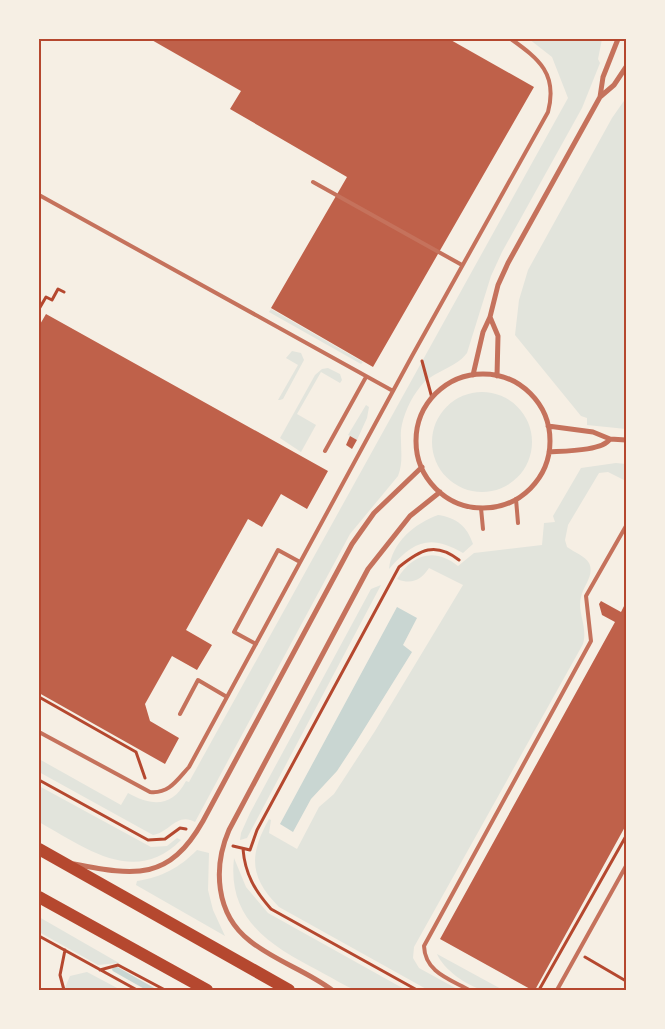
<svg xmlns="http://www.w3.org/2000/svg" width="665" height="1029" font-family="'Alegreya Sans',sans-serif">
  <rect width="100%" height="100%" fill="#f6efe4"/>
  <path fill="#e2e4dc" d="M529 39H602L598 59 600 63 582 108 502 252 491 276 467 353C455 369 432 371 420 387 411 398 403 415 401 430 400 446 404 461 398 476L350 534 195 822C177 812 169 833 153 835L39 772V759L121 805 128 793C151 806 172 808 186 781L189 782 568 98 552 57Z
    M626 98V429L587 425V418L581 416 515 335 519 300 528 270 612 118Z
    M271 309 363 362 361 364 269 312Z
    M292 351 301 353 304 360 283 399 280 400H278L298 365 286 358Z
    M328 368 340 374 342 380 340 383 321 372 297 414 316 425 301 452 280 438 315 375 322 369Z
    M432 442a50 50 0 1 1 100 0a50 50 0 1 1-100 0Z
    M366 405 369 407 367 418 357 440 348 435Z
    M616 463 626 464V481L608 472 599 473 568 525 565 540 567 547C574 552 585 556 589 563 595 575 583 586 581 597 577 613 588 626 583 644L414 947 413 958 419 968 459 990H428L279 907C249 877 249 855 269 819L271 820 269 833 297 849 319 807 334 794 375 731 463 585 429 568C421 580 412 585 397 579 412 554 435 547 458 566L474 553 542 545 544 523 555 522 553 516 581 468Z
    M438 515C457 518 467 526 473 544L463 553C430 534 414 541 389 569 392 542 414 524 438 515Z
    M381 585 247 838 240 840 241 833 250 813 371 589Z
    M39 786 151 847 167 846 177 838 181 840C135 887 84 847 39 822Z
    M197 850 209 853 208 890 213 910 225 936 136 885 137 881C162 877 179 868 197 850Z
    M234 858 246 887 268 913 406 990C391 990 370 994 356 990 344 986 331 977 319 971 271 946 227 920 234 858Z
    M39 917 119 963 98 965 39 932Z
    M437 954 503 990C497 990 488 992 483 990 466 985 444 970 437 954Z
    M87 972 121 990H64L70 976Z"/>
  <path fill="#c9d6d2" d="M397 607 417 618 403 645 412 652 356 742 337 771 311 799 293 832 280 824Z"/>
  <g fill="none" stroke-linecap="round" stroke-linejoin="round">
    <path stroke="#c9d6d2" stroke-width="5.5" d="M115 969 152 990"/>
  </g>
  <path fill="#bf614a" d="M150 39H449L534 87 373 367 271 308 347 177 230 109 241 91Z
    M46 314 328 471 307 509 281 494 262 527 248 519 186 630 212 645 197 670 172 656 145 704 150 721 179 738 165 764 39 693V326Z
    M350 436 357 440 352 449 346 445Z
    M601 601 621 612 626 602V825L535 990H532L440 939 615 622 602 615 599 604Z"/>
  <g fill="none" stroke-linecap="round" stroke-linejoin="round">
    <path stroke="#b5482f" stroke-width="3" d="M39 309 46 297 52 300 58 289 64 292
      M422 361 432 398
      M39 697 136 752 145 778
      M39 780 148 840 165 839 180 828 186 829
      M233 846 250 850 257 830 399 567C420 550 435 541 459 560
      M243 849C245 874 255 891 271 909L417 990
      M39 936 137 990
      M585 957 626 981
      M100 970 118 965 165 990
      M64 990 60 975 65 950
      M539 990 626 836"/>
    <path stroke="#c5725c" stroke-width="4" d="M313 182 462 265
      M39 195 393 391
      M325 451 366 377
      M516 499 518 523
      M481 508 483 529
      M256 644 234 632 278 550 300 562
      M180 714 198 680 227 697
      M39 732 150 792C169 794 177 780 189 767L412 356 548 112C558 74 539 59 511 39
      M469 990C449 979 425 972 424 946L591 641 586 596 626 526
      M557 990 626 866"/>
    <path stroke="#c5725c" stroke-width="5" d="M600 97 603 77 618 39
      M490 317 498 336 497 376
      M416 441a67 67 0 1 1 134 0a67 67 0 1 1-134 0Z
      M473 375 483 332 490 317 498 285 508 263 600 97 614 85 626 67
      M548 426 593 432 610 439 626 440
      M549 452C563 451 603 451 610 439
      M74 864C136 876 169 881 203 821L352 544 374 513 422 467
      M332 990C307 971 275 961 250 941 215 914 213 867 229 830L368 569 410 516 440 492"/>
    <path stroke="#b5482f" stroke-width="12" d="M39 849 289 990
      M39 897 207 990"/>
  </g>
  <rect width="665" height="1029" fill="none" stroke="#f6efe4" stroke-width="80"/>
  <rect x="40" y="40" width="585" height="949" fill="none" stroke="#b5482f" stroke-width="2"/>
</svg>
